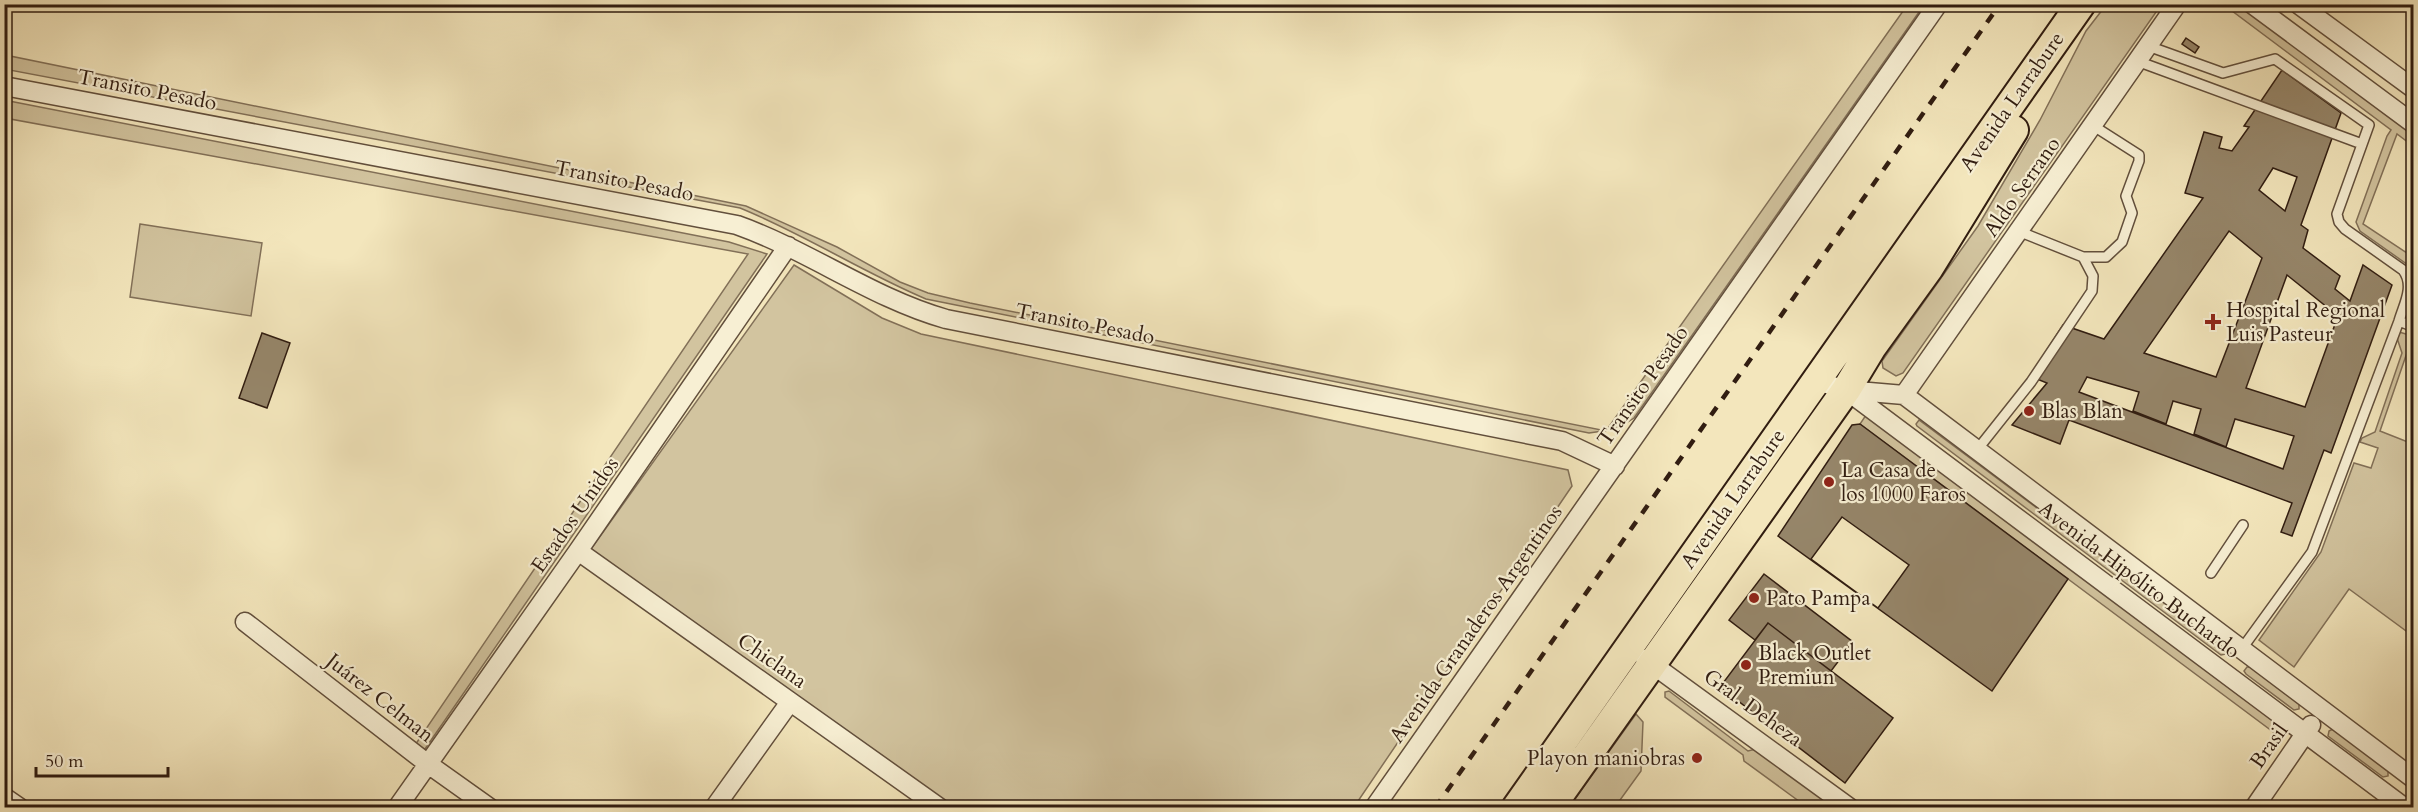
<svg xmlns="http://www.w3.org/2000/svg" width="2418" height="812" font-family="Cardo,serif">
  <rect width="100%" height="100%" fill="#f3e6bc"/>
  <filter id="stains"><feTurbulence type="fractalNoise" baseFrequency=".00333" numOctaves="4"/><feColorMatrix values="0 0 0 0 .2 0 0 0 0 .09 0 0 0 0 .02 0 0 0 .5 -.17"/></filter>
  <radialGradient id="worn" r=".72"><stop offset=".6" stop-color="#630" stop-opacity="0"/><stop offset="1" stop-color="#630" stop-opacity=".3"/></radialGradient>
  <path fill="#d2c49f" stroke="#827058" stroke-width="1.5" d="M1908 4 1924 5 1634 418C1620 428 1606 431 1589 433L926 299C862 272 804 234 740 208L4 69 5 55 746 206 837 247 900 282 928 293 970 303 1606 431Z
    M2106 5H2161L1903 373 1896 376 1883 368 1882 361 1978 226 2040 120 2086 31Z
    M2210 5H2238L2413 134V146L2397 134 2363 224 2413 257V272L2408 265 2360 231 2356 222 2387 136 2391 130 2228 8 2209 6Z
    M4 100 729 242 767 254 425 749 411 751 748 254 5 118Z
    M140 224 262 243 251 316 130 297Z
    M794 265 882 318 921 334 1568 470 1572 486 1354 807H954L591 549Z
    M2399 332 2413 336V345L2410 344 2380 431 2413 444V636L2349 589 2294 667 2259 640 2321 552 2354 463 2371 468 2378 448 2360 442 2362 438 2375 432 2402 353 2397 338Z
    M1866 415 2287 729 2280 737 1860 424Z
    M1919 420 2226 649V654L2221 655 1917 426 1916 424Z
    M2247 667H2250L2299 704V709L2294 710 2246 674 2244 671Z
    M1669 691 1748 751 1756 749 1834 807H1807L1744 761 1743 755 1665 697V692Z
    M1636 714 1643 722 1641 771 1615 807H1569Z
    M2333 729 2388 771V776L2383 777 2328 736 2329 731Z"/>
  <path fill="#96866a" stroke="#311d11" stroke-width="1.5" fill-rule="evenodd" d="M2186 38 2199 47 2195 53 2182 44Z
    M2282 70 2341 113 2301 225 2308 230 2303 248 2340 276 2335 289 2350 301 2363 265 2392 285 2331 453 2324 450 2292 536 2281 532 2292 503 2069 420 2060 444 2012 425 2047 383 2037 379 2038 364 2063 325 2104 339 2203 198 2185 193 2204 132 2222 137 2219 148 2232 151 2249 127 2244 126ZM2273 168 2297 177 2285 211 2259 190ZM2229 231 2262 258 2216 377 2144 353ZM2287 275 2338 316 2305 407 2246 388ZM2087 377 2139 392 2133 411 2166 424 2173 401 2201 409 2194 434 2226 447 2235 419 2294 436 2283 469 2079 392Z
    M262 333 290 343 267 408 239 398Z
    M1860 424 2068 579 1992 691 1778 536 1852 425Z
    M1842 517 1909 565 1878 608 1811 559Z
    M1764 574 1853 642 1831 671 1768 623 1755 640 1729 620Z
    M1768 623 1893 718 1845 783 1720 687Z"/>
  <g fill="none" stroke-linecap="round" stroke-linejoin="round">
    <defs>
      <path id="lane" d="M2148 46 2223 73 2275 59 2369 125 2337 214 2339 222 2345 229 2403 270C2415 286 2404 304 2399 321L2312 552 2241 650
        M2137 61 2362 144
        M2018 231 2083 257H2106L2122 242 2132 213 2126 196 2139 161V155L2092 125
        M2399 321 2414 327
        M1977 450 2031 382 2092 291 2093 276 2083 257
        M2211 573 2243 525"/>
      <path id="street" d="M2252 4 2414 124
        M2298 4 2414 89
        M4 86 737 225C810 251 872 298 946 319L1562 441 1615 466
        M1817 381 1846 390 1904 395
        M1846 390 2405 808
        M1904 395 2414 779
        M1904 395 2177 4
        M578 551 940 808
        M245 622 428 764 490 808
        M1645 659 1850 808
        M4 797 20 808
        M397 808 578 551 788 246
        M714 808 790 702
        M1374 808 1938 4
        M2254 808 2311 725"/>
      <path id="primary" d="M1516 808 2081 4
        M1550 808 1846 390 1872 347 1929 268 2014 130"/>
    </defs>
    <use href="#lane" stroke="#624f3c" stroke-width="12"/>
    <use href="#street" stroke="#624f3c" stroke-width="21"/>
    <use href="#primary" stroke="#311d11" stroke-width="32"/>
    <use href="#lane" stroke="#f7efd3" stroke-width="9"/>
    <use href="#street" stroke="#f7efd3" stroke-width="18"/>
    <use href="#primary" stroke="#f3e6bc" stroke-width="28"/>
    <path stroke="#311d11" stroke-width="4.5" stroke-dasharray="10 10" stroke-linecap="butt" d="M1435 808 2000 4"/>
  </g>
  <g fill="#8f2418" stroke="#f7efd3" stroke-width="2">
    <path d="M2210 313h6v6h6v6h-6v6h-6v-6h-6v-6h6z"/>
    <circle cx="2029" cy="411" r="6"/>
    <circle cx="1829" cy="482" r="6"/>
    <circle cx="1754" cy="598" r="6"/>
    <circle cx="1746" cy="665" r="6"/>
    <circle cx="1697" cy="758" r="6"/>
  </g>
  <g text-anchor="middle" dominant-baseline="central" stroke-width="4.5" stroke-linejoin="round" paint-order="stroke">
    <g font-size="21" fill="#311d11" stroke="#f7efd3">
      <text transform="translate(147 90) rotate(11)">Transito Pesado</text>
      <text transform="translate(2012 102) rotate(-55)">Avenida Larrabure</text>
      <text transform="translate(624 181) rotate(11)">Transito Pesado</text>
      <text transform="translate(2022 187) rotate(-55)">Aldo Serrano</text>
      <text transform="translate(1085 324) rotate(11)">Transito Pesado</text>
      <text transform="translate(1643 386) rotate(-55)">Transito Pesado</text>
      <text transform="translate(1733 499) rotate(-55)">Avenida Larrabure</text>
      <text transform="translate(575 515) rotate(-55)">Estados Unidos</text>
      <text transform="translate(2139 580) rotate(37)">Avenida Hipólito Buchardo</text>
      <text transform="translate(1476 624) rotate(-55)">Avenida Granaderos Argentinos</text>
      <text transform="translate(772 661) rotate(35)">Chiclana</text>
      <text transform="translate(380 698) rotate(38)">Juárez Celman</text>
      <text transform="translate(1753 708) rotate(36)">Gral. Deheza</text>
      <text transform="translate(2269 746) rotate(-55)">Brasil</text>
    </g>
    <g font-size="21" fill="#311d11" stroke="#f7efd3" text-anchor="start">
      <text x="2226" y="310">Hospital Regional<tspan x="2226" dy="24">Luis Pasteur</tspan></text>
      <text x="2041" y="411">Blas Blan</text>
      <text x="1841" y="470">La Casa de<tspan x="1841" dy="24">los 1000 Faros</tspan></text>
      <text x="1766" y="598">Pato Pampa</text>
      <text x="1758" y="653">Black Outlet<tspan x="1758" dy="24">Premiun</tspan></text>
      <text x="1685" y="758" text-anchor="end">Playon maniobras</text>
    </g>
  </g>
  <rect width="2418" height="812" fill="none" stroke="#f3e6bc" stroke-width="24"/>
  <rect x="6" y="6" width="2406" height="800" fill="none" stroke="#311d11" stroke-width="3"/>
  <rect x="12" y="12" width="2394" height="788" fill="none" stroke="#311d11" stroke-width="1.5"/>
  <path d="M36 767v9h132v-9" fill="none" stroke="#311d11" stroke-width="3"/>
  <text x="45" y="767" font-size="18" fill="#311d11" stroke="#f7efd3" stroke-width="4.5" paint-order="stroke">50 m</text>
  <rect width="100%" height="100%" filter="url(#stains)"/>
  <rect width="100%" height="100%" fill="url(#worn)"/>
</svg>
